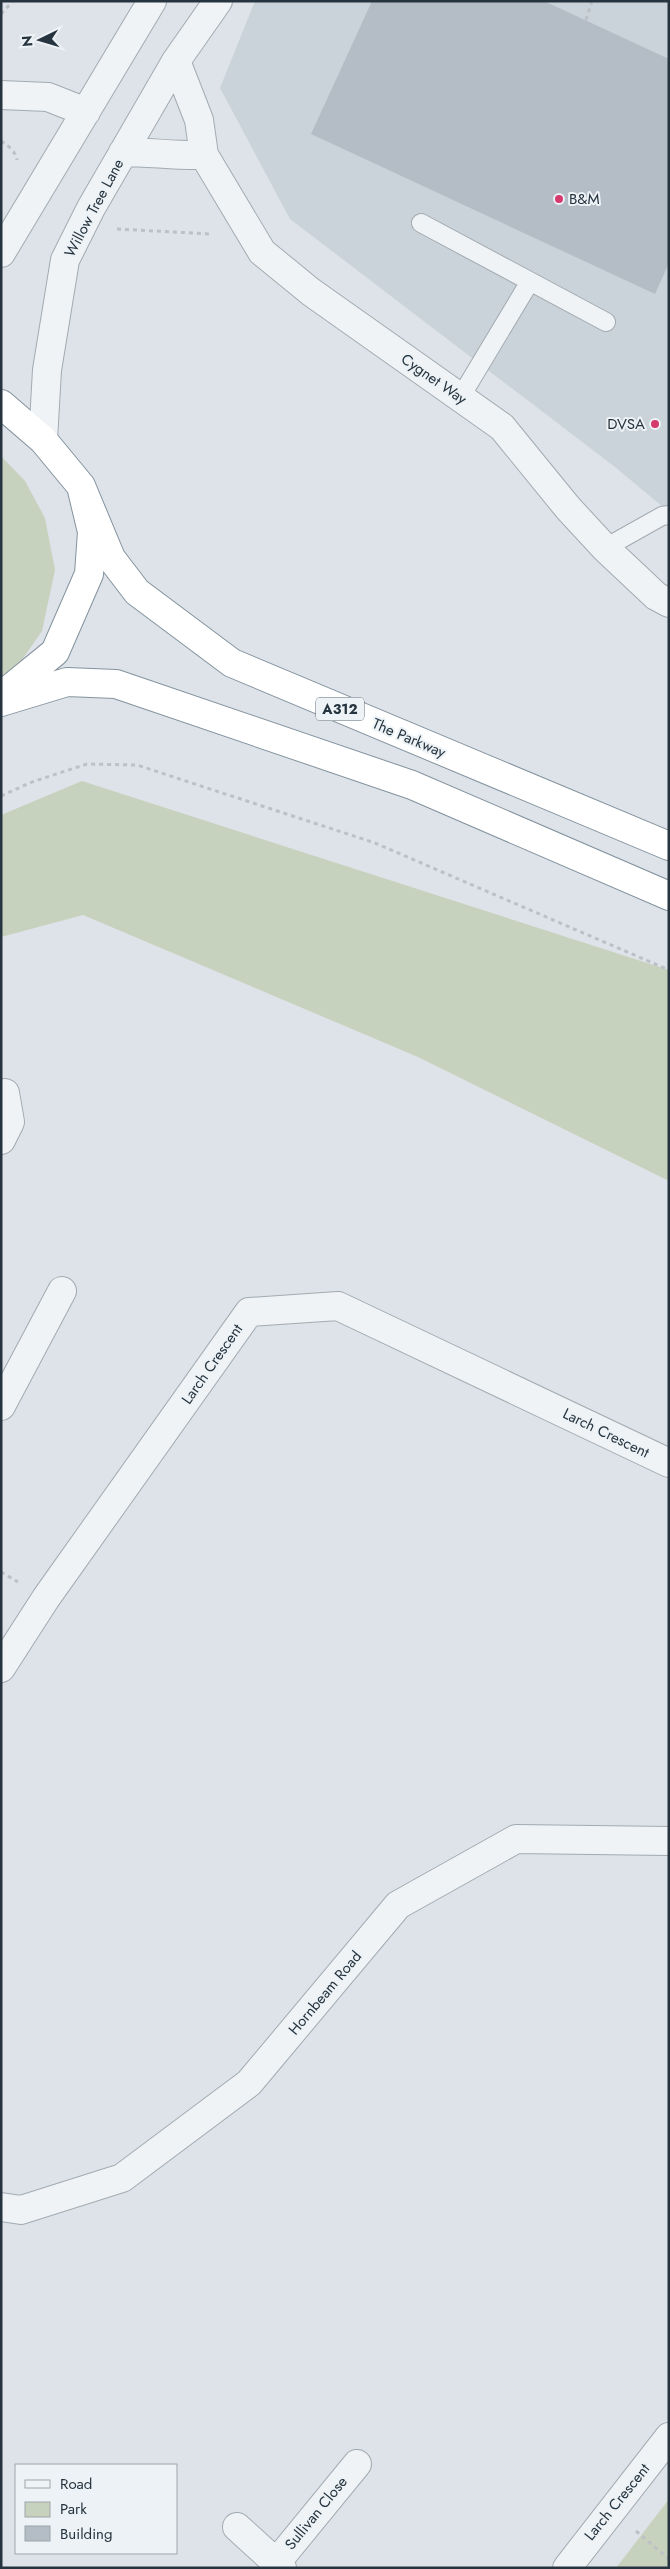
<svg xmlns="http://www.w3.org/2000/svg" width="670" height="2569" font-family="Jost,sans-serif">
  <rect width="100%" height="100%" fill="#dde3e8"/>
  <path fill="#cbd3da" d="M255 1H669V512L615 467 290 219 220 88Z"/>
  <path fill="#c7d2be" d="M1 456 25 481 45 518 55 570 42 631 13 673 1 682Z
    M82 781 669 970V1181L418 1057 83 915 1 937V815Z
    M669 2499V2568H616Z"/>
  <path fill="#b4bdc5" d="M372 1H544L669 59V263L655 294 311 134Z"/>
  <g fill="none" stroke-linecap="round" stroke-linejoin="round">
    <defs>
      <path id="service" d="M421 223 606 322
        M460 398 529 283
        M605 548 662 516 669 515"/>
      <path id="minor" d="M176 61 199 120 204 155 262 252 311 292 502 427 568 508 605 548 656 596 669 603
        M1 95 48 97 86 112
        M123 152C151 152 176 156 204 155
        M1 253 152 1
        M43 440 47 370 65 260 91 208 176 61 218 1
        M1 1140 10 1122 5 1093
        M1 1406 62 1291
        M1 1668 46 1598 249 1312 338 1306 669 1463
        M1 2207 21 2210 122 2178 249 2083 398 1905 516 1839 669 1841
        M237 2527 282 2568
        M276 2563 357 2464
        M567 2568 669 2437"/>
      <path id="trunk" d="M1 404 43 440 81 486 92 532 89 574 55 652 1 696
        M81 486 111 558 137 592 232 663 669 846
        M1 702 67 682 116 684 412 785 669 896"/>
    </defs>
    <use href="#service" stroke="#a2abb2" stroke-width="20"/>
    <use href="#minor" stroke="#a2abb2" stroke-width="30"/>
    <use href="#trunk" stroke="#84939f" stroke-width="30"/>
    <path stroke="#bbc1c6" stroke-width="3" stroke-dasharray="4 4" stroke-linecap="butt" d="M1 14 13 1
      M586 20 592 1
      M1 141C9 146 15 151 17 160
      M117 229 211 234
      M1 796 32 782 87 764 137 765 375 843 669 970
      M1 1572 18 1582
      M636 2531 669 2559"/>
    <use href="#service" stroke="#f0f3f6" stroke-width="18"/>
    <use href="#minor" stroke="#f0f3f6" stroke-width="28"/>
    <use href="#trunk" stroke="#fff" stroke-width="28"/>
  </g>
  <g fill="#d53a6d" stroke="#ecf2f5" stroke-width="2">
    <circle cx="559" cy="199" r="5"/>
    <circle cx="655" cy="424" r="5"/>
  </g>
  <g text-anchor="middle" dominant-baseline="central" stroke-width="4" stroke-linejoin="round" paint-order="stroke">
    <rect fill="#ecf2f5" stroke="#616d76" stroke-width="1" x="316" y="697.5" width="48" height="23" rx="4"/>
    <g font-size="14" font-weight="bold" fill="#26343f">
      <text x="340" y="709">A312</text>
    </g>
    <g font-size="15" fill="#26343f" stroke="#ecf2f5" text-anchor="start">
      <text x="569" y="199">B&amp;M</text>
      <text x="645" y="424" text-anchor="end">DVSA</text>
    </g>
    <g font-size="15" fill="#26343f" stroke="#ecf2f5">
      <text transform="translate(94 208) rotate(-62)">Willow Tree Lane</text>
      <text transform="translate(434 379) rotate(35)">Cygnet Way</text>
      <text transform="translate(409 738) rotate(23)">The Parkway</text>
      <text transform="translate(212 1364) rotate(-55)">Larch Crescent</text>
      <text transform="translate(606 1433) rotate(26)">Larch Crescent</text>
      <text transform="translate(325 1993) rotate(-50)">Hornbeam Road</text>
      <text transform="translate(617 2502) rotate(-51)">Larch Crescent</text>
      <text transform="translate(316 2513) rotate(-51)">Sullivan Close</text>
    </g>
  </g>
  <rect width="670" height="2569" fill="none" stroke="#26343f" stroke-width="5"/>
  <rect x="15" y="2464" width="162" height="90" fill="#ecf2f5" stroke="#9da6ac"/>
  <rect x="25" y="2480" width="25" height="8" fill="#f0f3f6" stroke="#9da6ac"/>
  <text x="60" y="2489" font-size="15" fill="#26343f">Road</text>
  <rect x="25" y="2502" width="25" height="15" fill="#c7d2be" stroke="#9da6ac"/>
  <text x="60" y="2514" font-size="15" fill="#26343f">Park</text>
  <rect x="25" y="2526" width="25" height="15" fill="#b4bdc5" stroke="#9da6ac"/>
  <text x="60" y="2539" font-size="15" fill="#26343f">Building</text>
  <g transform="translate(40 40) rotate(265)" stroke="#ecf2f5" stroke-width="4" paint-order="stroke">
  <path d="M0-4L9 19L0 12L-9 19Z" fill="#26343f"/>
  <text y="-8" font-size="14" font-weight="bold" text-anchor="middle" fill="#26343f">N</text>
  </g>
</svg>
